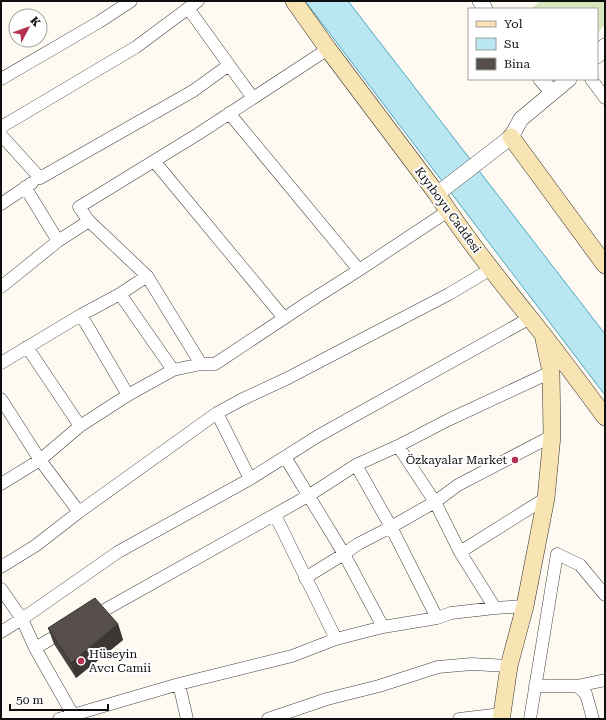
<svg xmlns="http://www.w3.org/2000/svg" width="606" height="720" font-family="'Roboto Serif',serif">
  <rect width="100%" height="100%" fill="#fef9f1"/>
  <path fill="#d9e6bd" d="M540 1H605V24L597 34V9H531Z"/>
  <path fill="#bae6f1" stroke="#47a7c1" d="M305 1H348L605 334V395Z"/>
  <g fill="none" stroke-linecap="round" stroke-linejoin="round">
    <defs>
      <path id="minor" d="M328 49 198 134 79 207 89 221 147 276 201 364H215L307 303 359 270 448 211
        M229 65 253 98
        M1 79 99 22 131 1
        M591 79 605 98
        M229 113 359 270
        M1 127 13 120 136 47 198 1
        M1 135 40 178 193 91 229 65 188 8
        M154 161 284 318
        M25 187 58 241
        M1 204 32 183
        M1 287 58 241 89 221
        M120 294 173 370
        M81 315 128 395
        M27 347 80 426
        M1 363 81 315 120 294 147 276
        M1 399 40 460 79 512
        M217 413 250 479
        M398 446 435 502 460 552 495 608
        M285 457 344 554 383 627
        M356 465 391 527 437 618
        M1 484 40 460 80 426 128 395 173 370 201 364
        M275 515 336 639
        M460 552 546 498
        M1 567 35 546 79 512 217 413 243 399 288 378 449 294 491 269
        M305 578 344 554 358 544 391 527 435 502 458 485 552 436
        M1 589 22 619 35 648 73 715
        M92 617 308 496 356 465 398 446 448 420 551 372
        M1 632 22 619 118 552 250 479 318 436 530 318
        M35 648 65 631
        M179 684 187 719
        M535 686H577L586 694 593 719
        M577 686 605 680
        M59 719 179 684 292 656 336 639 383 627 437 618 451 613 495 608 525 606
        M268 719 327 699 379 686 438 667 472 664 509 666
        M459 719 502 714
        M530 719 557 554 580 565 605 595"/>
      <path id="tertiary" d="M480 1 485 9
        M597 56 605 46
        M541 79 552 92
        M437 194 511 137 521 119 569 79"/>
      <path id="secondary" d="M294 1 328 49 437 194C465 237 497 277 529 317 555 349 580 383 605 417
        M511 137 605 265
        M501 719 502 714 509 666 525 606 546 498 552 436 551 372 544 339"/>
    </defs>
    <use href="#minor" stroke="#414141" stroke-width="13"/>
    <use href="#tertiary" stroke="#414141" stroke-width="16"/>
    <use href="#secondary" stroke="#303030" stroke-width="18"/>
    <use href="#minor" stroke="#fff" stroke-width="12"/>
    <use href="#tertiary" stroke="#fff" stroke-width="15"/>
    <use href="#secondary" stroke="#f8e3b2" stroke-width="17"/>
  </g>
  <path fill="#4a4340" d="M118 624 123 640 76 678 54 644 48 628Z"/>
  <path fill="#3c3734" d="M118 624 123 640 76 678 71 663Z"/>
  <path fill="#564e4b" stroke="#3c3734" d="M95 598 118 624 71 663 48 628Z"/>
  <g fill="#b23250" stroke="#fff" stroke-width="1.5">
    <circle cx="515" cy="460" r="4"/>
    <circle cx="81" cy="661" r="4"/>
  </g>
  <g text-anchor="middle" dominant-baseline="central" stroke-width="4" stroke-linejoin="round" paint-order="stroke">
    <g font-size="12" fill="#0e0e0e" stroke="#fff">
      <text transform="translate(448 210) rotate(54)">Kıyıboyu Caddesi</text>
    </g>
    <g font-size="12" fill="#0e0e0e" stroke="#fff" text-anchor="end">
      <text x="507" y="460">Özkayalar Market</text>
      <text x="89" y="654" text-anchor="start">Hüseyin<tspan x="89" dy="14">Avcı Camii</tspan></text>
    </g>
  </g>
  <rect width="606" height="720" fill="none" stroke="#0e0e0e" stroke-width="4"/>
  <rect x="468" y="8" width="130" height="72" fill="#ffffff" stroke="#9f9f9f"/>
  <rect x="476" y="21" width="20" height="6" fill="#f8e3b2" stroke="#9f9f9f"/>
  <text x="504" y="28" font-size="12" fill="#0e0e0e">Yol</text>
  <rect x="476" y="38" width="20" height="12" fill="#bae6f1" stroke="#9f9f9f"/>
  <text x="504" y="48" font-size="12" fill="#0e0e0e">Su</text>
  <rect x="476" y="58" width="20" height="12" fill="#564e4b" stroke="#9f9f9f"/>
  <text x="504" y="68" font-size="12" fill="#0e0e0e">Bina</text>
  <g transform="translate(28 28) rotate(49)"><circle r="19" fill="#ffffff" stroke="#9f9f9f"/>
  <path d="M0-3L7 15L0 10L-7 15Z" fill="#b23250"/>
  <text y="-6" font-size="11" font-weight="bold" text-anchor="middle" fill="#0e0e0e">K</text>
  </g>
  <path d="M10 704v6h98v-6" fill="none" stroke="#0e0e0e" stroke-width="2"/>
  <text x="16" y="704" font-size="12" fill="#0e0e0e" stroke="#ffffff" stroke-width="3" paint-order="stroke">50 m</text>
</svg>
